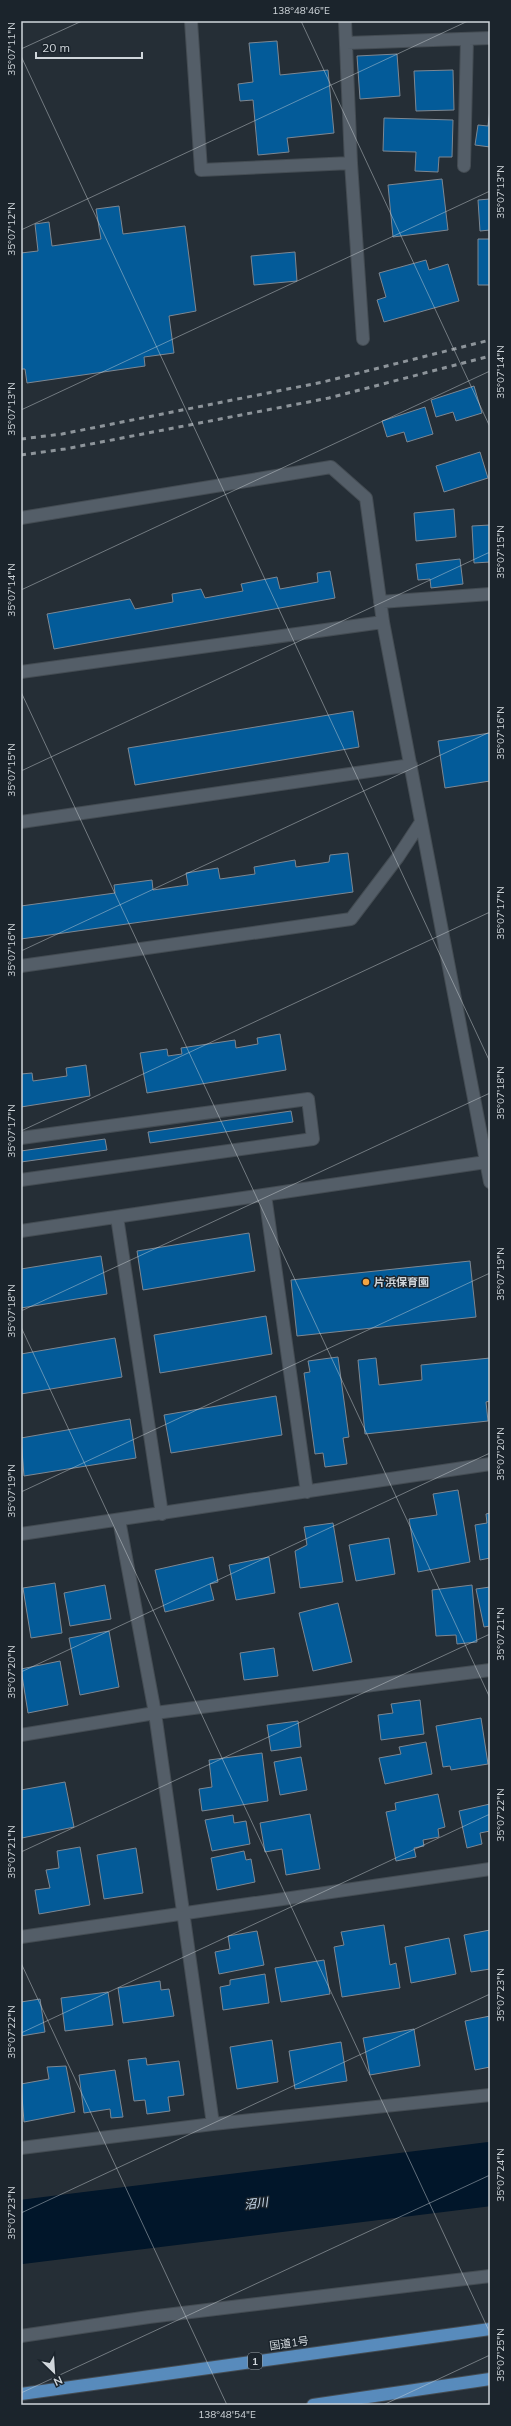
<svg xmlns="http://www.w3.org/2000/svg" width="511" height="2426" font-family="Mulish,'Noto Sans JP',sans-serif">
  <rect width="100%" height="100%" fill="#252e36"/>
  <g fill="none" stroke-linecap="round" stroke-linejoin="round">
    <path stroke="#01162a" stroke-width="64" d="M21 2232 490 2174"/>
  </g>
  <path fill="#035b99" stroke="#7d8792" d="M277 41 280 75 328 70 334 133 287 138 289 152 258 155 253 100 240 101 238 84 253 82 249 43Z
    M397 54 400 96 360 99 357 56Z
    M453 70 454 110 416 111 414 71Z
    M490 109V147L475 145 478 125 488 126Z
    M384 118 453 120 452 157H439L438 172 415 171 416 152 383 151Z
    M442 179 448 230 393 237 388 185Z
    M490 199V230L480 231 478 200Z
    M119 206 123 234 185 226 196 311 169 316 174 353 144 357 145 366 27 383 25 369H21V253L38 251 35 224 49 222 52 246 101 239 96 209Z
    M478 239H490V285H478Z
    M295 252 297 281 254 285 251 256Z
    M426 260 429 270 448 264 459 301 384 322 377 300 386 297 379 273Z
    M474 386 482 413 456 421 453 412 436 417 431 400Z
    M425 407 433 434 407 442 404 432 387 437 382 421Z
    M480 452 488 478 444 492 436 466Z
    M454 509 456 537 416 541 414 513Z
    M490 525V562L474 563 472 526Z
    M460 559 463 584 431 588 430 579 418 580 416 564Z
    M330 571 335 598 54 649 47 614 130 599 135 609 173 602 172 594 201 589 205 598 243 591 241 584 277 577 280 589 318 582 317 573Z
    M353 711 359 747 135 785 128 748Z
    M490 733V781L445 788 438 741Z
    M348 853 353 892 21 939V906L115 893 114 885 152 880 153 890 188 885 186 873 218 868 220 879 255 874 254 867 295 860 296 867 329 862 330 855Z
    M280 1034 286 1070 147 1093 140 1053 167 1049 168 1056 182 1054 181 1048 235 1040 236 1048 258 1044 257 1038Z
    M86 1065 90 1096 21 1107V1074L32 1073 33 1081 67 1076 66 1068Z
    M291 1111 293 1122 150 1143 148 1132Z
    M105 1139 107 1150 21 1162V1151Z
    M249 1233 255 1271 143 1290 137 1251Z
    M101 1256 107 1294 21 1308V1269Z
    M470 1261 476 1317 297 1336 291 1280Z
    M266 1316 272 1354 160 1373 154 1335Z
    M115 1338 122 1377 21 1394V1354Z
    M338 1357 349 1437 343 1438 347 1464 325 1467 323 1453 315 1454 304 1373 310 1372 308 1361Z
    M376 1358 379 1385 422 1380 421 1365 490 1358V1401L486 1402 488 1421 365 1434 358 1360Z
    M276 1396 282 1435 171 1453 164 1415Z
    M130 1419 136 1458 24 1476 21 1438Z
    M458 1490 470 1562 418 1572 409 1519 437 1515 433 1494Z
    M490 1513V1558L480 1560 475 1525 487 1523 486 1514Z
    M333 1523 343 1582 300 1588 295 1551 307 1545 304 1527Z
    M389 1538 395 1574 356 1581 349 1545Z
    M213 1557 218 1582 210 1584 214 1600 165 1612 155 1570Z
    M269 1557 275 1593 236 1600 229 1565Z
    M55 1583 62 1633 31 1638 23 1588Z
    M105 1585 111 1619 70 1626 64 1593Z
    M472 1585 477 1642 457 1644 456 1635 436 1636 432 1590Z
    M490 1587V1626L484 1627 476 1589Z
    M338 1603 352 1662 313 1671 299 1613Z
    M109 1631 119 1687 80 1695 69 1638Z
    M274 1648 278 1676 244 1680 240 1653Z
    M60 1661 68 1705 28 1713 21 1669Z
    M420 1700 424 1734 381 1740 378 1715 393 1713 391 1704Z
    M481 1718 488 1764 451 1770 450 1766 443 1767 436 1726Z
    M298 1721 301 1747 271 1751 267 1725Z
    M426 1742 432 1774 385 1784 379 1758 401 1754 399 1747Z
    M262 1753 268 1801 202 1811 199 1789 212 1787 209 1760Z
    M301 1757 307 1790 280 1795 274 1762Z
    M65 1782 74 1827 22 1838 21 1790Z
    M438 1794 445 1827 438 1829 439 1837 423 1840 424 1846 414 1848 416 1857 396 1861 386 1812 396 1810 395 1803Z
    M490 1804V1831L480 1833 482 1844 467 1848 459 1811Z
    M310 1814 320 1869 286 1875 282 1849 265 1852 260 1823Z
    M233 1815 234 1823 246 1821 250 1844 212 1851 205 1820Z
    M80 1847 90 1905 39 1914 35 1890 50 1888 46 1870 59 1868 57 1851Z
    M136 1848 143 1893 104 1899 97 1855Z
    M244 1851 246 1860 251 1859 255 1882 217 1890 211 1858Z
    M384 1925 390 1965 396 1963 400 1988 342 1997 334 1947 344 1945 341 1932Z
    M490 1930V1969L471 1972 464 1935Z
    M257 1931 264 1965 219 1974 215 1952 230 1949 228 1936Z
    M449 1938 456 1974 411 1983 405 1947Z
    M324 1960 330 1994 281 2002 275 1968Z
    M265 1974 269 2003 223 2010 220 1987 230 1985V1980Z
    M160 1981 161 1990 169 1989 174 2016 123 2023 118 1988Z
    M108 1992 113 2025 65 2031 61 1998Z
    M40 1999 45 2032 21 2036V2002Z
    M490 2016V2067L475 2070 465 2021Z
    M414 2029 420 2066 370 2075 363 2038Z
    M272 2040 278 2082 237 2089 230 2047Z
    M341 2042 347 2081 295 2089 289 2051Z
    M146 2058 147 2065 179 2061 184 2095 168 2097 170 2111 147 2114 145 2100 134 2101 128 2060Z
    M66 2066 75 2112 24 2122 21 2084 49 2079 47 2067Z
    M115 2070 123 2117 111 2118 110 2109 84 2113 79 2075Z"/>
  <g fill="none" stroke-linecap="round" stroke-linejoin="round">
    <defs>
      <path id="lane" d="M21 2336 149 2317 490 2276"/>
      <path id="street" d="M191 21 201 170 351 163 363 339
        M345 21 351 163
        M347 43 490 38
        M464 166 467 39
        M21 518 331 467 366 498 383 622 490 1182
        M380 602 490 594
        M21 672 383 622
        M21 822 411 765
        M21 966 351 919 398 857 421 822
        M21 1138 308 1099 313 1139 21 1180
        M265 1195 307 1492
        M117 1217 162 1514
        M21 1231 486 1162
        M119 1520 155 1713 213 2124
        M21 1534 490 1464
        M21 1735 155 1713 490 1670
        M21 1937 490 1869
        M21 2148 213 2124 490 2095"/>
      <path id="highway" d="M21 2394 490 2329
        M313 2405 490 2379"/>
    </defs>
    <use href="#lane" stroke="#444c53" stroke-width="14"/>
    <use href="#street" stroke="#444c53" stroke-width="14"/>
    <use href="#highway" stroke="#444c53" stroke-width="14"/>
    <use href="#lane" stroke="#545e68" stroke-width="12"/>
    <use href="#street" stroke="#545e68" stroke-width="12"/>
    <use href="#highway" stroke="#588bbc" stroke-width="12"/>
    <path stroke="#8d949a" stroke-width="3" stroke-dasharray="5 5" stroke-linecap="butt" d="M21 439 62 434 323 382 490 340
      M21 455 65 449 329 398 490 356"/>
  </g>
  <path fill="none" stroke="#d0d6db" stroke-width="1" stroke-opacity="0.45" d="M301 21 490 427M21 49 82 21M21 56 490 1062M21 230 468 21M21 410 490 191M21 590 490 371M21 692 490 1698M21 771 490 552M21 951 490 732M21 1131 490 912M21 1311 490 1093M21 1327 490 2333M21 1492 490 1273M21 1672 490 1453M21 1852 490 1634M21 1963 227 2405M21 2033 490 1814M21 2213 490 1994M21 2393 490 2175M383 2405 490 2355"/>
  <circle fill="#f3a442" stroke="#1b242c" stroke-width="1.5" cx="366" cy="1282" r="4"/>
  <g text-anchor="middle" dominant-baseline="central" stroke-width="3" stroke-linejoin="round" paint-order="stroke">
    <rect fill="#1b242c" stroke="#9aa1a6" stroke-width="1" x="248" y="2353" width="14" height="16" rx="3"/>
    <g font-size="10" font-weight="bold" fill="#d0d6db">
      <text x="255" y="2361">1</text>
    </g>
    <g font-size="11" font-weight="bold" fill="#d0d6db" stroke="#1b242c" text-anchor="start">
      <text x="374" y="1282">片浜保育園</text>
    </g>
    <g font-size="11" fill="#d0d6db" stroke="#1b242c">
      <text transform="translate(289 2343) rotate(-8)">国道1号</text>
    </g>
    <g font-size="12" font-style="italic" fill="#cee0f1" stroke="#1b242c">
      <text transform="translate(256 2203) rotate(-7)">沼川</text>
    </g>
  </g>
  <rect width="511" height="2426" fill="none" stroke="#1b242c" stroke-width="44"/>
  <g transform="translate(54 2372) rotate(155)" stroke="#1b242c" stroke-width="3" paint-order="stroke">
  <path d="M0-3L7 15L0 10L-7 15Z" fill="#d0d6db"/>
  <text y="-6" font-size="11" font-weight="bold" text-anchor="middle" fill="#d0d6db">N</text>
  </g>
  <path d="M36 52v6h106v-6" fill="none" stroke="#d0d6db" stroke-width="2"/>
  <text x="42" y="52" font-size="12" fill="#d0d6db" stroke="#1b242c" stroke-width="3" paint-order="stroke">20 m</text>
  <rect x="22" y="22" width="467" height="2382" fill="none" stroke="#d0d6db" stroke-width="1.5"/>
  <g font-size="10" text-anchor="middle" fill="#d0d6db">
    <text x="301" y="14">138°48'46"E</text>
    <text transform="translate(11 49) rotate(-90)" y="4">35°07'11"N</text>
    <text transform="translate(500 192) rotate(-90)" y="4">35°07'13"N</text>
    <text transform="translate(11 229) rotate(-90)" y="4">35°07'12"N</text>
    <text transform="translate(500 372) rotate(-90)" y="4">35°07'14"N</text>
    <text transform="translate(11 409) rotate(-90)" y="4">35°07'13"N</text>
    <text transform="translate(500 552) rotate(-90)" y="4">35°07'15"N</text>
    <text transform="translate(11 590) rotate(-90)" y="4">35°07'14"N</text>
    <text transform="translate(500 733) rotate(-90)" y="4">35°07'16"N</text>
    <text transform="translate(11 770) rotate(-90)" y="4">35°07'15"N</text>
    <text transform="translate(500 913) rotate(-90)" y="4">35°07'17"N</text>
    <text transform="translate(11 950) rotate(-90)" y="4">35°07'16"N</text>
    <text transform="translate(500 1093) rotate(-90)" y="4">35°07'18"N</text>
    <text transform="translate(11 1131) rotate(-90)" y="4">35°07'17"N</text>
    <text transform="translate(500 1274) rotate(-90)" y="4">35°07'19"N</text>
    <text transform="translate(11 1311) rotate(-90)" y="4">35°07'18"N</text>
    <text transform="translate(500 1454) rotate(-90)" y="4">35°07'20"N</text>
    <text transform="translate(11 1491) rotate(-90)" y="4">35°07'19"N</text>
    <text transform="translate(500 1634) rotate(-90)" y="4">35°07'21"N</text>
    <text transform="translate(11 1672) rotate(-90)" y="4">35°07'20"N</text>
    <text transform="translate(500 1815) rotate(-90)" y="4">35°07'22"N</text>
    <text transform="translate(11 1852) rotate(-90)" y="4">35°07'21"N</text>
    <text transform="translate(500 1995) rotate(-90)" y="4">35°07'23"N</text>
    <text transform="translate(11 2032) rotate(-90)" y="4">35°07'22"N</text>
    <text transform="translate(500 2175) rotate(-90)" y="4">35°07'24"N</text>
    <text transform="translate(11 2213) rotate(-90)" y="4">35°07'23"N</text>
    <text transform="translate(500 2355) rotate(-90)" y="4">35°07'25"N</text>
    <text x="227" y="2418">138°48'54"E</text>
  </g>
</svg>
